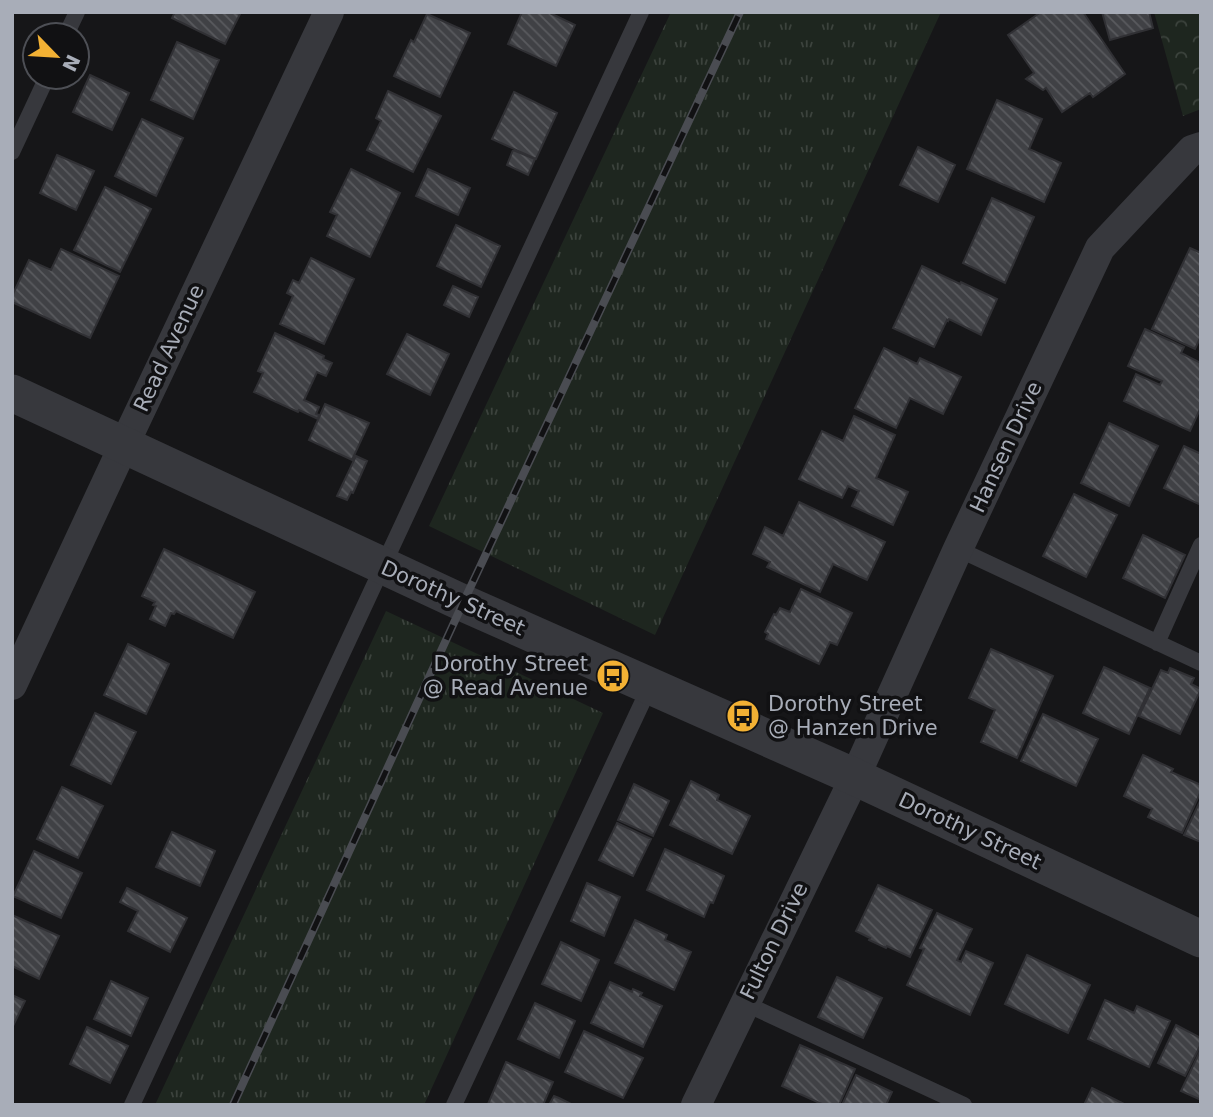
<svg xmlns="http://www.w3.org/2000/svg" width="1213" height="1117" font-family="'DejaVu Sans',sans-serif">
  <defs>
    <pattern id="grass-tufts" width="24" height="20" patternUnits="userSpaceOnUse" patternTransform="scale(1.75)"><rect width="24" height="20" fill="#1e261f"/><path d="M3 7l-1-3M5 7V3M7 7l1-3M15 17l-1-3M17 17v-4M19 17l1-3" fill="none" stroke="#3c433d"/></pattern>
    <pattern id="forest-crowns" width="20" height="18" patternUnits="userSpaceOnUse" patternTransform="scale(1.75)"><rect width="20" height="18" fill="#1e261f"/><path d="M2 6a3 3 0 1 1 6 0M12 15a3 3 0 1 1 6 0" fill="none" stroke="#3c433d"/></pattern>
    <pattern id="building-back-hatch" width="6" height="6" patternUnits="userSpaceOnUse" patternTransform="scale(1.75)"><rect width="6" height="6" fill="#404145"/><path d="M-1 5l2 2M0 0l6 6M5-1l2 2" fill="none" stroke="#595a5e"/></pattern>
  </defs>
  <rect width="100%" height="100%" fill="#161618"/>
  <path fill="url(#grass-tufts)" d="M671 12H941L655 635 429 526Z
    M386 611 603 713 424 1105H155Z"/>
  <path fill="url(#forest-crowns)" d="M1154 12H1201V109L1183 116Z"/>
  <path fill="url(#building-back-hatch)" stroke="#303034" stroke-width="2" d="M175 12H241L225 44 172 18Z
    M522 12H548L575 25 556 66 508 44Z
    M1041 12H1083L1125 74 1093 97 1090 93 1062 112 1046 88 1043 90 1026 79 1034 73 1008 35Z
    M1102 12H1149L1153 28 1110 40Z
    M427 14 470 33 440 97 394 76 411 40 414 42Z
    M177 42 219 60 193 119 151 100Z
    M90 75 129 93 112 130 73 112Z
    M388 91 441 116 413 172 367 150 381 121 376 118Z
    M514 92 557 113 536 159 492 139Z
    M997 100 1042 119 1029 149 1061 163 1044 202 967 169Z
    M142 119 183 138 156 196 115 176Z
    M918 147 955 165 938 202 900 185Z
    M513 150 535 159 528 175 507 165Z
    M57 155 94 171 76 210 40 193Z
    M351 169 400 193 370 257 327 236 337 215 330 212Z
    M428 169 470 188 458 215 416 196Z
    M105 187 151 209 120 272 74 250Z
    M992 198 1034 217 1005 283 963 263Z
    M456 225 500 246 481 287 437 266Z
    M1190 248 1201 253V336L1195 349 1152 329Z
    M61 249 119 276 90 338 12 302V296L29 260 51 270Z
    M311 258 354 279 324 344 280 324 293 296 287 293 293 280 299 283Z
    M922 266 960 284 961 282 997 299 981 335 949 319 948 321 947 320 934 347 893 328Z
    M453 286 478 297 469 317 444 305Z
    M1145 329 1184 347 1181 353 1201 363V407L1190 431 1124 401 1136 374 1160 385 1162 381 1128 366Z
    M275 333 324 356 323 359 332 363 326 376 317 372 304 400 319 407 316 414 319 415 318 419 299 410 298 412 254 392 263 373 258 371Z
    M407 334 449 354 430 395 387 374Z
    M884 348 917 364 920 358 961 377 943 414 910 398 896 428 855 408Z
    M325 404 369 423 352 460 309 440Z
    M854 416 895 435 876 478 908 492 893 525 852 506 859 491 848 486 842 498 799 479 822 431 843 441Z
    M1109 423 1158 446 1129 506 1081 483Z
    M1184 446 1201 454V505L1164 488Z
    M356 456 367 461 353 493 351 492 347 500 337 496Z
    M1074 494 1117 515 1086 577 1043 556Z
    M799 502 885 542 867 580 833 564 820 592 767 567 770 562 753 554 765 527 783 536Z
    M1143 535 1185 555 1165 598 1123 578Z
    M164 549 255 592 233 638 176 611 174 614 171 613 165 626 150 619 156 606 153 605 155 602 142 596Z
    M801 589 852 613 837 645 830 642 819 664 766 639 768 634 765 632 774 614 776 615 780 608 790 612Z
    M128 644 169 664 146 714 104 695Z
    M991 649 1053 676 1017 758 981 742 995 710 969 698Z
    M1104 667 1150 688 1129 734 1083 713Z
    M1170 668 1194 678 1191 684 1201 689 1180 734 1139 716 1161 670 1168 673Z
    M95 713 136 732 111 784 71 765Z
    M1043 714 1098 739 1076 786 1021 761Z
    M1143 755 1173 769 1171 772 1201 785V791L1182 833 1148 817 1152 809 1124 796Z
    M691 781 719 795 717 800 750 816 732 854 670 825Z
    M634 784 669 801 653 836 618 820Z
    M62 787 103 806 78 858 37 839Z
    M1201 799V842L1184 835Z
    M617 823 651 839 633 876 599 860Z
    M172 832 215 851 200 886 156 867Z
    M665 849 724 876 713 903 710 902 704 917 647 890Z
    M34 851 82 873 61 918 13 896Z
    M587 883 620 897 604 936 571 921Z
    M878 885 932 910 910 957 887 946 886 948 869 940 870 938 856 931Z
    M127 888 187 918 170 952 128 931 138 911 120 902Z
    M937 913 972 929 957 960 961 962 966 951 993 963 970 1015 907 985 924 949 920 948Z
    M12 915 59 936 39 979 12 966Z
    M635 920 667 935 665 940 691 952 674 990 615 963Z
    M561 942 599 960 581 1001 542 984Z
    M1027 955 1090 985 1068 1033 1005 1004Z
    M837 977 882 998 863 1038 818 1017Z
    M111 981 148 998 131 1036 94 1019Z
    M610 982 632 992 633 989 642 993 640 996 662 1006 643 1047 591 1023Z
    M12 995 25 1001 12 1028Z
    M1105 1000 1134 1013 1137 1006 1170 1021 1149 1067 1088 1039Z
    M535 1003 575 1021 559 1058 518 1039Z
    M1176 1025 1201 1038V1044L1185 1076 1158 1063Z
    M87 1027 128 1046 110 1083 70 1064Z
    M584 1031 643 1058 623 1098 565 1072Z
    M800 1045 855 1069 839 1105H824L782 1086Z
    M1201 1049V1100L1181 1091Z
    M506 1062 553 1082 543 1105 488 1104Z
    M856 1075 892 1092 886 1105H842Z
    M1092 1088 1126 1105H1084Z
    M554 1096 559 1098 573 1105H549Z"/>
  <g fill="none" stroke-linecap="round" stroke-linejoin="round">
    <path stroke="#37383d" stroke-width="16" d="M66 35 77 12
      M12 152 47 77
      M958 549 1201 663
      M1157 643 1201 545
      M744 1003 964 1105
      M132 1105 641 12
      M454 1105 650 686"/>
    <path stroke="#37383d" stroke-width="30" d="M12 685 124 445 329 12
      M696 1105 855 777 958 549 1100 248 1192 150 1201 147"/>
    <path stroke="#37383d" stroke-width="37" d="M12 393 463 603 855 777 1201 939"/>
    <defs>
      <path id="rail" d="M233 1105 463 603 740 12"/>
    </defs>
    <use href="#rail" stroke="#4a4c52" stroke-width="8"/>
    <use href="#rail" stroke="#111113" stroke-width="5" stroke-dasharray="16" stroke-linecap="butt"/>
  </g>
  <defs>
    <symbol id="bus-disc" viewBox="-11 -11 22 22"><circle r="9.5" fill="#f2b134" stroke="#111113"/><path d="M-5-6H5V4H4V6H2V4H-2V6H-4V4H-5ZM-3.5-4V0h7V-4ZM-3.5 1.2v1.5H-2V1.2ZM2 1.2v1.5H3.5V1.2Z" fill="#111"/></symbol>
  </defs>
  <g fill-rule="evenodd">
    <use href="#bus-disc" x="594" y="657" width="38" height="38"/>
    <use href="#bus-disc" x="724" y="697" width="38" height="38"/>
  </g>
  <g text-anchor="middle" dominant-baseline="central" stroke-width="7" stroke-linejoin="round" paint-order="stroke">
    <g font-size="21" fill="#a8adb8" stroke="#111113">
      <text transform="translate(169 348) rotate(-65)">Read Avenue</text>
      <text transform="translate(1006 447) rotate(-65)">Hansen Drive</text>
      <text transform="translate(453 598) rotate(24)">Dorothy Street</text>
      <text transform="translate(970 831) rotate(25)">Dorothy Street</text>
      <text transform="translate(774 941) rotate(-64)">Fulton Drive</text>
    </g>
    <g font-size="21" fill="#a8adb8" stroke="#111113" text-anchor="end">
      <text x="588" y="664">Dorothy Street<tspan x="588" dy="24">@ Read Avenue</tspan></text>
      <text x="768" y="704" text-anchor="start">Dorothy Street<tspan x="768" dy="24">@ Hanzen Drive</tspan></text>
    </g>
  </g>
  <rect width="1213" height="1117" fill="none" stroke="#a8adb8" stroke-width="28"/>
  <g transform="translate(56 56) rotate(115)"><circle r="33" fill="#111113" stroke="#4d4f55" stroke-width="2"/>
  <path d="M0-5L12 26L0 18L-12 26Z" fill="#f2b134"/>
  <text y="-10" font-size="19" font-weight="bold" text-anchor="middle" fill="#a8adb8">N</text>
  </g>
</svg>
